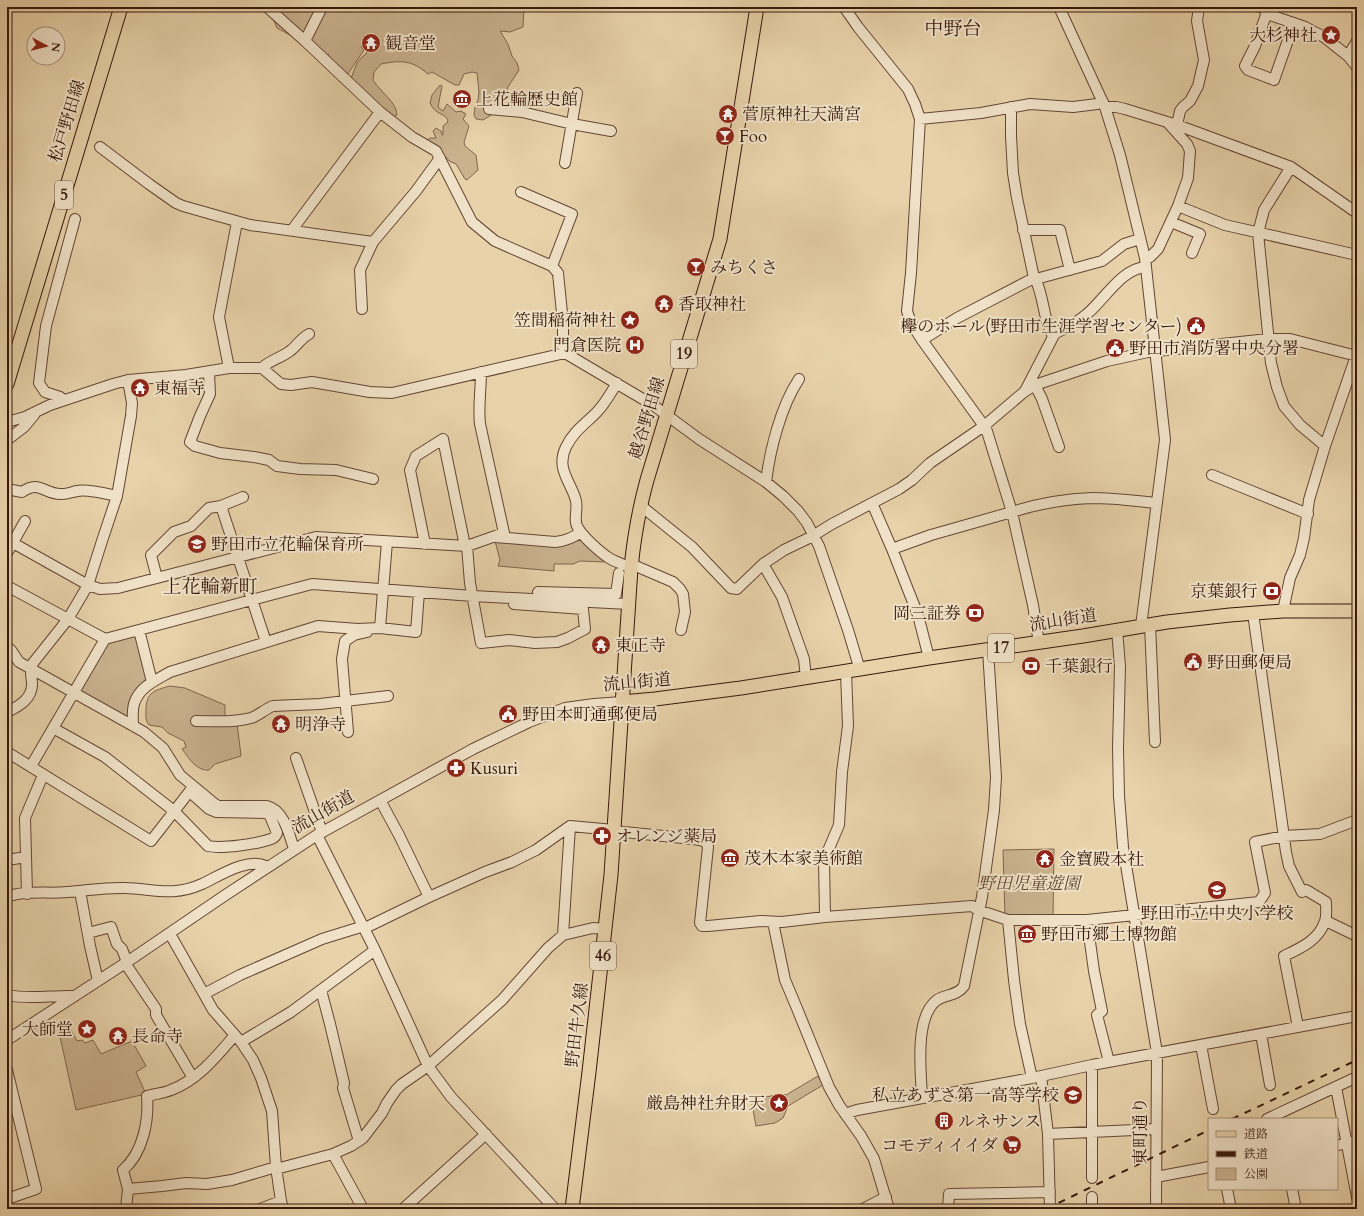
<svg xmlns="http://www.w3.org/2000/svg" width="1364" height="1216" font-family="Cardo,'Noto Serif JP',serif">
  <rect width="100%" height="100%" fill="#e8d2aa"/>
  <filter id="stains"><feTurbulence type="fractalNoise" baseFrequency=".005" numOctaves="4"/><feColorMatrix values="0 0 0 0 .2 0 0 0 0 .09 0 0 0 0 .02 0 0 0 .5 -.17"/></filter>
  <radialGradient id="worn" r=".72"><stop offset=".6" stop-color="#630" stop-opacity="0"/><stop offset="1" stop-color="#630" stop-opacity=".3"/></radialGradient>
  <path fill="#cab28f" stroke="#81654e" d="M260 7H312L315 13 338 7 399 8 400 7H524L523 27 510 32 500 31 508 44 512 56 517 63 519 70 508 87 503 106 493 114 483 120 476 119 474 115 475 107 478 100 479 92 477 73 472 72 464 74 459 85H455L432 72 428 74C412 60 401 60 381 64L374 72 373 80C381 93 396 101 397 115L392 118 350 81 357 63 361 58 366 54 368 49 367 40 363 38 365 40 361 47 364 50 347 75 327 57 329 54 327 55 311 52 290 35 277 28C272 15 270 15 260 7Z
    M440 85 442 86 438 107 443 111 447 104 456 112 461 111 466 114 463 119 469 126 464 142 465 146 476 155 478 170 467 180 465 179 456 164 449 161 447 158 425 142 430 138H436L433 131 436 128 441 131 442 135H443V126L447 123 448 120C442 111 436 116 430 103L432 95Z
    M579 537 605 559 604 562 580 561 573 564H554V571L498 566 500 560 495 541Z
    M134 635 137 636 147 678 138 690 130 719 80 693 79 690 107 643Z
    M170 686 185 688 225 705V723H237L241 756 215 764 209 770C196 771 189 758 182 749L186 747 184 741 168 733 162 727 149 725C145 720 146 716 146 710 146 692 155 690 170 686Z
    M1054 849 1053 918 1005 916 1003 850Z
    M69 1026 77 1041 82 1040 85 1043 93 1040 101 1054 132 1041 146 1066 136 1072 146 1094 76 1110 59 1032Z
    M818 1076 823 1085 788 1106 783 1118 775 1123 756 1126 752 1104 757 1099 780 1094 786 1095Z"/>
  <g fill="none" stroke-linecap="round" stroke-linejoin="round">
    <defs>
      <path id="minor" d="M267 7 305 41 380 112 412 137 436 151 472 222 495 241 552 266 558 273 563 323V347L565 353
        M844 7 858 27 908 89 915 104 920 119 911 273 907 311 911 323 922 340 984 426
        M1059 7 1105 107 1120 155 1145 258 1165 440 1141 626
        M1260 7 1263 8 1270 15 1305 27 1324 37 1348 56 1357 67
        M1268 13 1266 15 1255 46 1245 66 1248 70 1274 80 1294 23
        M305 41 322 7
        M1348 56 1357 41
        M1011 107V136L1013 173 1017 198 1034 278C1040 284 1044 312 1047 322 1049 327 1051 332 1053 337L1025 391
        M1105 107H1116L1125 109 1177 125 1291 167 1357 213
        M489 109 522 112 572 124 611 131
        M920 119 981 113 1030 104 1073 107 1097 104 1103 102
        M1177 125 1180 111 1183 107 1190 101 1198 86 1204 60 1197 21 1199 7
        M100 147 149 184 176 203 183 206 250 225 373 242
        M565 163 577 93
        M1291 167 1264 210 1258 233 1271 363 1277 387 1284 406 1300 425 1325 446
        M521 192 572 214 552 266
        M1178 206 1225 225 1357 255
        M1171 222 1200 234 1192 253
        M292 230 380 112
        M1023 230H1060L1070 270
        M1145 258 1150 257 1158 249 1178 206 1188 178 1190 151 1187 144 1168 123
        M1036 279 1102 261 1124 244 1140 239
        M362 309 360 270 373 242 416 191 440 158
        M1052 335C1064 329 1077 323 1087 314 1104 300 1122 268 1146 267
        M922 340 957 318 1034 278
        M229 368 219 317 237 222
        M262 368C270 360 281 358 290 351 297 346 301 338 309 334
        M209 372 210 394 200 416 190 442 195 446 220 453 254 457 269 460 277 466 300 469 336 470 373 479
        M617 383C610 394 605 404 596 413 585 424 573 432 566 447 555 469 572 483 576 501 578 510 573 521 578 528 583 537 600 552 609 558 615 562 624 564 631 568
        M1035 385 1042 399 1059 447
        M63 400 60 397 45 392 39 383 46 326 75 219
        M7 422 25 417 50 405 113 384 128 380 186 375 229 368H262L281 384 291 385 312 382 370 392 392 393 565 353 653 405 699 439 766 482 783 496 798 511 807 523 819 546 848 630 860 670
        M985 425 1012 512 1033 605 1039 643
        M7 440 24 427 34 415
        M1212 475 1308 514
        M766 482C770 449 781 406 799 379
        M7 489 22 492C40 479 44 495 62 494 67 494 72 492 77 491 86 489 108 494 117 496
        M872 503 892 549 918 615 929 658
        M640 505 692 547 731 588 737 589 763 564 784 550 811 537 832 524 899 489 912 480 930 463 984 426 1024 392 1035 385 1107 361 1148 352 1268 339H1290L1357 356
        M221 506 266 642
        M1012 512C1037 504 1065 499 1092 498 1114 498 1136 501 1157 503
        M495 537 555 542C565 541 573 538 581 532
        M13 543 88 585 100 589 118 588 316 537 467 546 504 533 480 424C478 407 481 389 481 372
        M425 544 410 470 416 456 443 439 465 546
        M467 546 470 583 481 643 509 640 535 643 557 642 568 638 585 629 583 609 514 604
        M892 549 931 535 1012 512
        M7 553 25 521
        M631 564 673 582 680 589 683 594 685 612 681 630
        M763 564 782 597 804 659 806 678
        M157 578 151 555 174 532 191 526 209 508 221 506 243 497
        M7 586 105 639 312 584 473 596 629 604
        M538 592 616 594 619 573
        M1283 611 1290 578 1300 555 1304 538 1309 500 1325 446 1357 353
        M1253 613 1286 852 1289 866 1302 892 1306 890 1326 902C1326 908 1327 916 1325 921 1319 940 1301 948 1284 956L1298 1027
        M1150 624 1155 742
        M380 628 387 542
        M139 630 152 682
        M1117 630 1120 666 1118 748 1119 796 1123 847 1157 1053 1156 1209
        M7 647 11 650 19 662 144 732 163 748 180 775 215 804 218 806H267C284 810 289 834 294 849
        M7 712C20 706 33 698 32 682 31 675 30 670 33 663L68 619 88 585 102 541 117 496 131 416 132 403 128 380
        M196 721C214 721 233 723 251 718 258 716 265 709 273 706L320 704 388 696
        M133 726C133 720 132 711 134 704 139 687 156 680 170 672L318 626 358 629 380 628 416 632 419 592
        M53 728 105 757 174 811 208 846C222 849 257 844 271 839 274 838 276 836 277 833L270 816 267 813 216 812 209 809 190 792
        M348 732 342 659 345 641 354 635 367 632
        M7 752 151 841 193 787
        M296 758 322 832
        M31 766 105 639
        M380 800 399 835 429 897
        M614 831 693 839C700 840 706 840 708 847L700 923 702 926H708L761 921 782 922 825 917 972 906 978 910 1008 920H1087L1259 902 1265 893 1255 842 1284 836 1320 834 1357 820
        M317 835 375 950 428 1066 451 1097 555 1209
        M7 860 26 857
        M80 891 90 946 98 981
        M27 894 25 818 43 775
        M7 897C25 890 48 894 67 892 86 891 105 887 125 888 154 889 173 897 202 884 219 876 249 856 267 867
        M825 917 824 860 839 825 842 772 848 726 846 672
        M1008 920 1014 980 1020 1024 1032 1078
        M1087 920 1094 971 1102 1011 1097 1015 1109 1062
        M1326 921 1357 936
        M773 922 785 980 796 1006 829 1087 839 1105 861 1136 874 1159 889 1209
        M365 928 429 897 485 872 512 862 536 850 570 826 614 830
        M88 933 111 927 117 944 122 949 127 962
        M170 934 213 1010 241 1042 253 1060 261 1078 272 1111 276 1167 281 1201 283 1209
        M563 935 570 826
        M125 963 156 1009V1015L193 1078
        M321 990 330 1024 344 1083 343 1088 359 1141
        M204 994 240 975 322 939 364 926
        M7 995C30 1000 52 995 75 996
        M1261 1034 1270 1085
        M7 1040 127 962 224 896 317 835 473 749 529 722 565 708 594 704 622 702
        M241 1042 291 1012 375 950
        M1201 1045 1213 1109
        M1092 1065V1178
        M7 1070 36 1189 7 1199
        M1041 1076 1048 1134 1050 1209
        M1336 1087 1357 1197
        M922 1098C921 1072 914 1017 937 1000 946 994 957 996 964 986L982 897 994 810 996 777 988 650
        M845 1114 857 1110 1032 1078 1092 1065 1357 1016
        M1267 1119 1357 1077
        M1048 1134 1156 1129
        M1337 1145 1357 1141
        M333 1154 363 1209
        M276 1169 333 1154 351 1146 363 1138 382 1113 387 1103 396 1090 402 1084 428 1066 502 1000 548 948 563 935 593 928 606 929
        M1156 1177 1209 1167
        M128 1189 162 1186 186 1183 207 1184 232 1180 276 1167
        M1227 1189 1231 1209
        M1292 1189 1296 1209
        M1092 1197V1209
        M126 1209 128 1189 123 1170C143 1153 149 1121 147 1096 155 1094 164 1093 171 1090 198 1080 217 1056 235 1035
        M260 1209 281 1201
        M403 1209 486 1134
        M863 1209 886 1197
        M948 1209 949 1194 1050 1192"/>
      <path id="major" d="M7 384 121 7
        M622 702 655 699 741 688 929 658 1083 636 1167 622 1230 615 1283 611H1357
        M572 1209 589 1072 611 875 631 568C634 538 639 509 647 480L720 239 757 7"/>
    </defs>
    <use href="#minor" stroke="#644634" stroke-width="12"/>
    <use href="#major" stroke="#38180c" stroke-width="15"/>
    <use href="#minor" stroke="#f0e2c8" stroke-width="10"/>
    <use href="#major" stroke="#e8d2aa" stroke-width="13"/>
    <path stroke="#38180c" stroke-width="2" stroke-dasharray="7 7" stroke-linecap="butt" d="M1232 1119 1357 1060
      M1046 1209 1209 1130"/>
  </g>
  <defs>
    <symbol id="sight-disc" viewBox="-11 -11 22 22"><circle r="9.5" fill="#8f2418" stroke="#f0e2c8"/><path d="M0-6L1.8-2.2L6-1.7L2.9 1.2L3.7 5.4L0 3.3L-3.7 5.4L-2.9 1.2L-6-1.7L-1.8-2.2Z" fill="#fff"/></symbol>
    <symbol id="temple-disc" viewBox="-11 -11 22 22"><circle r="9.5" fill="#8f2418" stroke="#f0e2c8"/><path d="M0-6L5-2H3V0L6.5 2.5H4V6H1.5V3h-3V6H-4V2.5H-6.5L-3 0V-2H-5Z" fill="#fff"/></symbol>
    <symbol id="museum-disc" viewBox="-11 -11 22 22"><circle r="9.5" fill="#8f2418" stroke="#f0e2c8"/><path d="M0-6L6-3V-2H-6V-3ZM-5-1h2V3h-2ZM-1-1h2V3h-2ZM3-1h2V3H3ZM-6 4H6V6H-6Z" fill="#fff"/></symbol>
    <symbol id="bar-disc" viewBox="-11 -11 22 22"><circle r="9.5" fill="#8f2418" stroke="#f0e2c8"/><path d="M-6-5H6L.8 .8V4.5H3.5V6h-7V4.5H-.8V.8Z" fill="#fff"/></symbol>
    <symbol id="civic-disc" viewBox="-11 -11 22 22"><circle r="9.5" fill="#8f2418" stroke="#f0e2c8"/><path d="M-.6-6.5H3V-4.5H.6V-3L4-1V1h2V6H-6V1h2V-1L-.6-3ZM-1.2 2.5V6h2.4V2.5Z" fill="#fff"/></symbol>
    <symbol id="hospital-disc" viewBox="-11 -11 22 22"><circle r="9.5" fill="#8f2418" stroke="#f0e2c8"/><path d="M-5-5h3v3.5h4V-5h3V5h-3V1.5h-4V5h-3Z" fill="#fff"/></symbol>
    <symbol id="school-disc" viewBox="-11 -11 22 22"><circle r="9.5" fill="#8f2418" stroke="#f0e2c8"/><path d="M0-5L7-2L0 1L-7-2ZM-4 1L0 2.5L4 1V4Q0 6-4 4Z" fill="#fff"/></symbol>
    <symbol id="bank-disc" viewBox="-11 -11 22 22"><circle r="9.5" fill="#8f2418" stroke="#f0e2c8"/><path d="M-6-4H6V4H-6ZM0-2.3a2.3 2.3 0 1 0 0 4.6a2.3 2.3 0 1 0 0-4.6Z" fill="#fff"/></symbol>
    <symbol id="pharmacy-disc" viewBox="-11 -11 22 22"><circle r="9.5" fill="#8f2418" stroke="#f0e2c8"/><path d="M-2-6h4v4h4v4h-4v4h-4v-4h-4v-4h4Z" fill="#fff"/></symbol>
    <symbol id="building-disc" viewBox="-11 -11 22 22"><circle r="9.5" fill="#8f2418" stroke="#f0e2c8"/><path d="M-4-6H4V6H1V3H-1V6H-4ZM-2.5-4.3h1.7v1.8h-1.7ZM.8-4.3h1.7v1.8H.8ZM-2.5-1h1.7V.8h-1.7ZM.8-1h1.7V.8H.8Z" fill="#fff"/></symbol>
    <symbol id="supermarket-disc" viewBox="-11 -11 22 22"><circle r="9.5" fill="#8f2418" stroke="#f0e2c8"/><path d="M-6-5.5h2.5l.6 2H6L4.5 2H-2.5L-4.4-4H-6ZM-1.5 3.2a1.3 1.3 0 1 0 .1 0ZM3 3.2a1.3 1.3 0 1 0 .1 0Z" fill="#fff"/></symbol>
  </defs>
  <g fill-rule="evenodd">
    <use href="#sight-disc" x="1320" y="24" width="22" height="22"/>
    <use href="#temple-disc" x="360" y="32" width="22" height="22"/>
    <use href="#museum-disc" x="451" y="88" width="22" height="22"/>
    <use href="#temple-disc" x="717" y="103" width="22" height="22"/>
    <use href="#bar-disc" x="714" y="125" width="22" height="22"/>
    <use href="#bar-disc" x="685" y="256" width="22" height="22"/>
    <use href="#temple-disc" x="653" y="293" width="22" height="22"/>
    <use href="#sight-disc" x="619" y="309" width="22" height="22"/>
    <use href="#civic-disc" x="1185" y="315" width="22" height="22"/>
    <use href="#hospital-disc" x="624" y="334" width="22" height="22"/>
    <use href="#civic-disc" x="1104" y="337" width="22" height="22"/>
    <use href="#temple-disc" x="129" y="377" width="22" height="22"/>
    <use href="#school-disc" x="186" y="533" width="22" height="22"/>
    <use href="#bank-disc" x="1261" y="580" width="22" height="22"/>
    <use href="#bank-disc" x="964" y="602" width="22" height="22"/>
    <use href="#temple-disc" x="590" y="634" width="22" height="22"/>
    <use href="#civic-disc" x="1182" y="651" width="22" height="22"/>
    <use href="#bank-disc" x="1020" y="655" width="22" height="22"/>
    <use href="#civic-disc" x="497" y="703" width="22" height="22"/>
    <use href="#temple-disc" x="270" y="713" width="22" height="22"/>
    <use href="#pharmacy-disc" x="445" y="757" width="22" height="22"/>
    <use href="#pharmacy-disc" x="591" y="825" width="22" height="22"/>
    <use href="#museum-disc" x="719" y="847" width="22" height="22"/>
    <use href="#temple-disc" x="1034" y="848" width="22" height="22"/>
    <use href="#school-disc" x="1206" y="879" width="22" height="22"/>
    <use href="#museum-disc" x="1016" y="923" width="22" height="22"/>
    <use href="#sight-disc" x="76" y="1018" width="22" height="22"/>
    <use href="#temple-disc" x="107" y="1025" width="22" height="22"/>
    <use href="#school-disc" x="1062" y="1084" width="22" height="22"/>
    <use href="#sight-disc" x="768" y="1092" width="22" height="22"/>
    <use href="#building-disc" x="933" y="1110" width="22" height="22"/>
    <use href="#supermarket-disc" x="1001" y="1134" width="22" height="22"/>
  </g>
  <g text-anchor="middle" dominant-baseline="central" stroke-width="4" stroke-linejoin="round" paint-order="stroke">
    <g fill="#f0e2c8" stroke="#6f5544" stroke-width="1">
      <rect x="55" y="181" width="18" height="28" rx="3"/>
      <rect x="671" y="340" width="26" height="28" rx="3"/>
      <rect x="988" y="634" width="26" height="28" rx="3"/>
      <rect x="590" y="942" width="26" height="28" rx="3"/>
    </g>
    <g font-size="16" font-weight="bold" fill="#38180c">
      <text x="64" y="195">5</text>
      <text x="684" y="354">19</text>
      <text x="1001" y="648">17</text>
      <text x="603" y="956">46</text>
    </g>
    <g font-size="17" fill="#38180c" stroke="#f0e2c8" text-anchor="start">
      <text x="1317" y="35" text-anchor="end">大杉神社</text>
      <text x="385" y="43">観音堂</text>
      <text x="476" y="99">上花輪歴史館</text>
      <text x="742" y="114">菅原神社天満宮</text>
      <text x="739" y="136">Foo</text>
      <text x="710" y="267">みちくさ</text>
      <text x="678" y="304">香取神社</text>
      <text x="616" y="320" text-anchor="end">笠間稲荷神社</text>
      <text x="1182" y="326" text-anchor="end">欅のホール(野田市生涯学習センター)</text>
      <text x="621" y="345" text-anchor="end">門倉医院</text>
      <text x="1129" y="348">野田市消防署中央分署</text>
      <text x="154" y="388">東福寺</text>
      <text x="211" y="544">野田市立花輪保育所</text>
      <text x="1258" y="591" text-anchor="end">京葉銀行</text>
      <text x="961" y="613" text-anchor="end">岡三証券</text>
      <text x="615" y="645">東正寺</text>
      <text x="1207" y="662">野田郵便局</text>
      <text x="1045" y="666">千葉銀行</text>
      <text x="522" y="714">野田本町通郵便局</text>
      <text x="295" y="724">明浄寺</text>
      <text x="470" y="768">Kusuri</text>
      <text x="616" y="836">オレンジ薬局</text>
      <text x="744" y="858">茂木本家美術館</text>
      <text x="1059" y="859">金寶殿本社</text>
      <text x="1217" y="913" text-anchor="middle">野田市立中央小学校</text>
      <text x="1041" y="934">野田市郷土博物館</text>
      <text x="73" y="1029" text-anchor="end">大師堂</text>
      <text x="132" y="1036">長命寺</text>
      <text x="1059" y="1095" text-anchor="end">私立あずさ第一高等学校</text>
      <text x="765" y="1103" text-anchor="end">厳島神社弁財天</text>
      <text x="958" y="1121">ルネサンス</text>
      <text x="998" y="1145" text-anchor="end">コモディイイダ</text>
    </g>
    <g font-size="17" fill="#38180c" stroke="#f0e2c8">
      <text transform="translate(67 121) rotate(-73)">松戸野田線</text>
      <text transform="translate(647 418) rotate(-73)">越谷野田線</text>
      <text transform="translate(1063 620) rotate(-9)">流山街道</text>
      <text transform="translate(637 682) rotate(-5)">流山街道</text>
      <text transform="translate(323 812) rotate(-30)">流山街道</text>
      <text transform="translate(577 1025) rotate(-83)">野田牛久線</text>
      <text transform="translate(1140 1131) rotate(-90)">東町通り</text>
    </g>
    <g font-size="17" font-style="italic" fill="#644633" stroke="#f0e2c8">
      <text x="1029" y="883">野田児童遊園</text>
    </g>
    <g font-size="19" fill="#38180c" stroke="#f0e2c8">
      <text x="953" y="29">中野台</text>
      <text x="210" y="587">上花輪新町</text>
    </g>
  </g>
  <rect width="1364" height="1216" fill="none" stroke="#e8d2aa" stroke-width="24"/>
  <rect x="8" y="8" width="1348" height="1200" fill="none" stroke="#38180c" stroke-width="2"/>
  <rect x="12" y="12" width="1340" height="1192" fill="none" stroke="#38180c"/>
  <rect x="1208" y="1118" width="130" height="72" fill="#f0e2c8" stroke="#a6917d"/>
  <rect x="1216" y="1131" width="20" height="6" fill="#e8d2aa" stroke="#a6917d"/>
  <text x="1244" y="1138" font-size="12" fill="#38180c">道路</text>
  <rect x="1216" y="1151" width="20" height="6" fill="#38180c" stroke="#a6917d"/>
  <text x="1244" y="1158" font-size="12" fill="#38180c">鉄道</text>
  <rect x="1216" y="1168" width="20" height="12" fill="#cab28f" stroke="#a6917d"/>
  <text x="1244" y="1178" font-size="12" fill="#38180c">公園</text>
  <g transform="translate(46 46) rotate(97)"><circle r="19" fill="#f0e2c8" stroke="#a6917d"/>
  <path d="M0-3L7 15L0 10L-7 15Z" fill="#8f2418"/>
  <text y="-6" font-size="11" font-weight="bold" text-anchor="middle" fill="#38180c">N</text>
  </g>
  <rect width="100%" height="100%" filter="url(#stains)"/>
  <rect width="100%" height="100%" fill="url(#worn)"/>
</svg>
